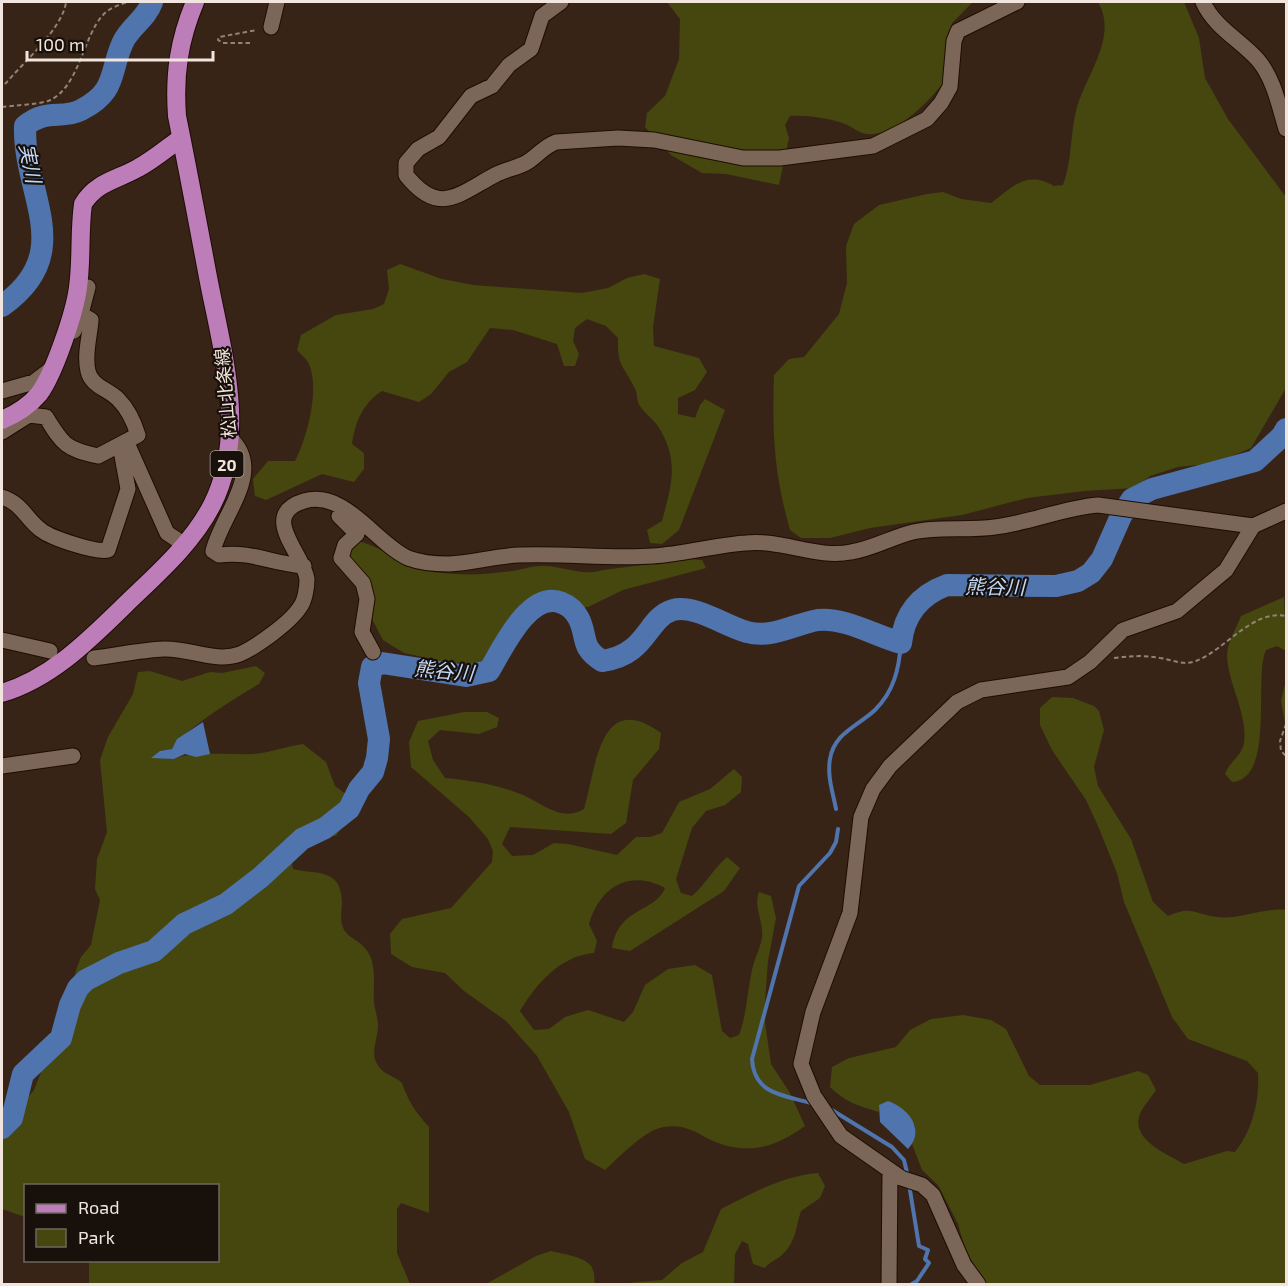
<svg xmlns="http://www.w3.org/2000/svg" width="1288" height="1286" font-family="'Exo 2','Noto Sans JP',sans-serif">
  <rect width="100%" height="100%" fill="#372417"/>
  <path fill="#45470e" d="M667 2H973L952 23 949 39 956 67C938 91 901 137 866 134 859 133 851 126 845 124 828 118 808 115 790 116L785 125 789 138 779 185 726 174 702 173 671 155 645 127 647 113 665 96 679 59 680 19Z
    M1098 2H1184L1199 38 1205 78 1228 119 1286 197V388L1251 448 1216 463 1178 467 1150 476 1134 488 1084 491 1027 498 962 515 870 528 830 538H801L790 530C774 474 772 433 774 375L789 359 804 357 839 314 847 283 846 246 854 224 879 205 927 194 943 192 961 199 991 203C1013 187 1026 170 1054 186L1063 185C1072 161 1070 136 1076 111 1084 77 1119 38 1098 2Z
    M400 264 442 279 473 285 582 293 608 288 627 278 644 274 660 279 653 327 654 346 699 358 707 372 695 390 678 398V414L695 418 700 405 705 399 725 410 679 530 662 544 650 543 647 530 662 521C671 488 679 463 661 431 656 421 646 415 640 406 636 401 638 394 635 389 624 365 617 368 618 338L606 326 587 319 575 328 573 341 579 354 575 366H564L557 344 513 330 490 328 467 362 449 372 431 394 419 402 382 391C363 403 355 422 352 444L364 453V469L354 482 322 474 266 500 255 496 253 479 268 461H295C307 438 320 390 309 364 307 359 301 355 297 350L301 335 336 315 373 309 384 304 389 289 387 270Z
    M357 541C381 546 397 562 420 568 451 577 481 575 512 571 521 570 531 566 540 566 563 565 581 577 603 570L689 559 702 560 706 568 623 590 588 607 558 609 538 614 512 634 488 662 469 667 404 653 383 640 349 575 345 559Z
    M1284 597 1286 651 1277 646 1266 650C1253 676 1276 779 1232 782L1225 774C1229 762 1242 756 1244 743 1248 713 1228 685 1227 655 1227 643 1237 627 1241 616Z
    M256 666 265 673 259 684C240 695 180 732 172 749L160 751 174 759C192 751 231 755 253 754 269 753 287 746 303 744L326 762 335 786 355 801 348 817 336 836C312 835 286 839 293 869 316 875 341 867 342 902 342 909 340 918 342 925 347 941 363 938 371 958 376 973 373 988 374 1003 375 1011 378 1018 378 1026 378 1038 371 1050 376 1062 382 1074 391 1075 400 1081 403 1083 404 1090 406 1093 411 1106 420 1117 429 1127V1213L401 1203 397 1209V1253L410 1284H89V1261L218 1260V1186H26L25 1217 2 1209V1128L34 1090 43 1067 56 1046 76 970 81 957 91 945 100 900 95 889 97 859 107 832 100 760 108 737 133 694 138 672 150 671 182 681 210 672 222 673Z
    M1286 680V729L1281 701Z
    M1052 697 1073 698 1094 706 1099 711 1104 730 1094 767 1098 786 1131 839 1153 902 1168 916C1192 905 1194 914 1217 917 1240 920 1264 907 1286 910V1284H987L966 1252 958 1224 938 1185 922 1170 912 1144 915 1125 879 1105V1112C859 1106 845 1102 830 1087L832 1067 849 1058 896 1047 910 1030 931 1019 963 1015 991 1020 1006 1029 1029 1076 1040 1085H1090L1138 1071 1148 1075 1156 1090C1151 1098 1143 1106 1140 1114 1130 1140 1168 1154 1184 1164L1227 1151 1235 1152C1252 1131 1260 1100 1258 1073L1247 1061 1188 1039 1172 1017 1124 902 1117 873 1098 826 1086 800 1052 750 1040 725V708Z
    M464 712H487L499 718 497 727 479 734 440 730 428 741 433 760 445 778C468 780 493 784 515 792 539 799 559 824 584 809 596 769 599 688 661 733L659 749 633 780 626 823 611 834 510 827 502 844 512 856 533 855 554 843 568 844 617 855 636 837H650L662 833 679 802 710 789 734 769 742 777 741 792 725 805 706 811 692 828 676 879 681 893 692 896C706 884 713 869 727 857L740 868 724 891 630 951 612 948C619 906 655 913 665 888 629 869 600 887 589 924L597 941 594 953C560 956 537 983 520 1011L534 1030 549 1029 565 1017 588 1010 624 1022 633 1012 645 985 668 969 695 965 712 975 722 1031 730 1038 739 1035C747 1014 747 992 752 970 754 959 760 949 762 938 764 921 753 907 759 892L771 896 776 918 768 961 764 1015 771 1064 790 1093 805 1126C780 1144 756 1154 724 1145 702 1139 691 1123 664 1127 646 1129 619 1157 605 1170L585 1159 569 1112 537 1056 506 1021 464 991 445 973 412 967 391 954 390 934 402 919 451 908 492 862 493 851 488 839 469 817 411 767 409 742 418 721Z
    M818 1173 825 1186 820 1198 801 1211C796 1226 796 1242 783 1254 777 1260 770 1261 765 1268L753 1264 748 1244 742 1241 735 1254 734 1284H616L662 1280 682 1263 703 1252 721 1209C753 1193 782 1176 818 1173Z
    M551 1251C562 1254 590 1257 593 1270 595 1275 594 1280 595 1284H486L536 1256Z"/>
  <path fill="#5074ad" d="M203 722 210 754 196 757 185 754 174 759 151 758 160 751 172 749 177 739Z
    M888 1101C908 1108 926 1129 908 1149L880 1122 879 1105Z"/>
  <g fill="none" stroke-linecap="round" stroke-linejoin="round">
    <path stroke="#5074ad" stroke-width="4" d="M836 809C833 793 827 776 830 759 834 733 858 726 875 710 894 691 899 669 901 643
      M811 1103C782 1095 754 1094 752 1059L799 886 830 853 836 842 838 829
      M827 1107 892 1147 904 1160 908 1177
      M909 1184 919 1246 928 1250 925 1259 929 1263 917 1281 912 1284"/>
    <path stroke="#5074ad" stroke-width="22" d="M2 306C78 252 23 196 25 126 47 108 61 120 81 110 118 91 109 72 123 42 130 27 146 19 152 2
      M2 1128 12 1118 23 1074 61 1038 70 1005 78 988 86 980 119 963 154 951 184 924 226 904 261 877 302 839 325 828 349 809 359 789 373 772 377 758 379 739 369 683 372 667 382 663 466 676 489 671C502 650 529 589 562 603 570 606 575 611 579 619 588 638 580 647 602 661 648 655 646 618 673 610 694 604 727 627 747 632 772 639 794 624 818 620 844 617 876 636 901 643 904 614 920 595 947 585L1056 586 1078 581 1091 573 1102 559 1121 516 1132 499 1152 489 1255 461 1282 436 1286 429"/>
    <defs>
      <path id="minor" d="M561 2 542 16 531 49 509 65 492 86 471 96 439 137 418 149 406 163V175C439 217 459 194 495 175 506 169 519 168 529 161 539 154 545 146 556 142L618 138 654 140 743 158H780L873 146 927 119 941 103 950 87 954 41 958 31 1017 2
        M1203 2C1214 27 1240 40 1258 60 1274 79 1279 106 1286 129
        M271 27 277 2
        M81 314 88 287
        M2 391 34 382 51 369
        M2 432 29 415 46 417C63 445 66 449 98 456L138 435C134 422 128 409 118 399 108 389 91 386 88 371 84 354 90 336 91 320L81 314 74 331
        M231 439C265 472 222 514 213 551L219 555C255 551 270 564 304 566
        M127 443 167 533 185 545
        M2 497C23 504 25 518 41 530 51 538 96 553 108 550L128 489 120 445
        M339 516 357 534 345 545 341 558 363 583 367 599 362 632 373 652
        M2 640 50 651
        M94 658C118 655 141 650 164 649 189 648 216 663 240 654 256 647 291 622 300 607 305 601 307 587 307 579 304 554 258 515 304 501 345 489 375 543 408 558 421 563 435 564 449 564 472 563 495 556 519 555 564 553 608 559 653 556 685 554 715 545 746 543 781 539 817 559 851 552 872 549 892 537 913 532 940 526 967 531 995 527 1030 523 1062 508 1098 505L1253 526
        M2 766 73 756
        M889 1284 890 1170
        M978 1284 964 1265 933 1195 922 1185 901 1178 841 1136 814 1096 801 1064 813 1012 850 913 861 817 873 789 890 766 957 702 981 690 1068 677 1090 662 1123 630 1177 611 1226 570 1253 526 1286 511"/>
      <path id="major" d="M2 420C16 414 29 406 39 394 54 374 75 312 78 287 82 259 79 232 83 204 96 182 117 180 138 168 153 160 167 148 181 138
        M2 693C52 678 89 640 126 604 157 574 192 544 212 505 248 434 222 351 208 277 198 224 188 170 177 116 174 74 179 40 195 2"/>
    </defs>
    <use href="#minor" stroke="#1e0d02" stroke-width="17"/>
    <use href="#major" stroke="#1e0d02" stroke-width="20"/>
    <path stroke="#928277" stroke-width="2" stroke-dasharray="4.5 3" stroke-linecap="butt" d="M250 43H223L218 40 219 37 257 30
      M5 84C23 63 63 28 66 2
      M2 107C16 105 34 105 48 101 79 89 83 36 103 15 109 8 119 5 128 2
      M1114 658C1130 656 1144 655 1160 658 1174 660 1182 666 1196 661 1225 650 1253 609 1286 616
      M1286 724 1280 741 1281 751 1286 756"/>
    <use href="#minor" stroke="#7c6657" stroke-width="15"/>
    <use href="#major" stroke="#bd7db9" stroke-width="18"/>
  </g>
  <g text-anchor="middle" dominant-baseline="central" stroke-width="4.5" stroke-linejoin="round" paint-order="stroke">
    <rect fill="#18100a" stroke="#b1a59e" stroke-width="1.5" x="210.5" y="451" width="33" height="26" rx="4.5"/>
    <g font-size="16" font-weight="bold" fill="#f2e5dd">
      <text x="227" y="464">20</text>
    </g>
    <g font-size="18" fill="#f2e5dd" stroke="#18100a">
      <text transform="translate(225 393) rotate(-95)">松山北条線</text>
    </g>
    <g font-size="20" font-style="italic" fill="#c3d9fa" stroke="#18100a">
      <text transform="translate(31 163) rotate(79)">実川</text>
      <text transform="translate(995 586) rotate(1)">熊谷川</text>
      <text transform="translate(444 670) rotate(5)">熊谷川</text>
    </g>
  </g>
  <rect width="1288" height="1286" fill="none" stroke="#f2e5dd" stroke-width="6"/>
  <rect x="24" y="1184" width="195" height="78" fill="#18100a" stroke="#6f655e" stroke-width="1.5"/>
  <rect x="36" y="1204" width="30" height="9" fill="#bd7db9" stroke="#6f655e" stroke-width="1.5"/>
  <text x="78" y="1214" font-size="18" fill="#f2e5dd">Road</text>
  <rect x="36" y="1229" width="30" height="18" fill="#45470e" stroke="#6f655e" stroke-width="1.5"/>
  <text x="78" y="1244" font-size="18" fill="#f2e5dd">Park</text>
  <path d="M27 51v9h186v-9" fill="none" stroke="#f2e5dd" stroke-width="3"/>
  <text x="36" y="51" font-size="18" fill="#f2e5dd" stroke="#18100a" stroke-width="4.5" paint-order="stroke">100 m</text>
</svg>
